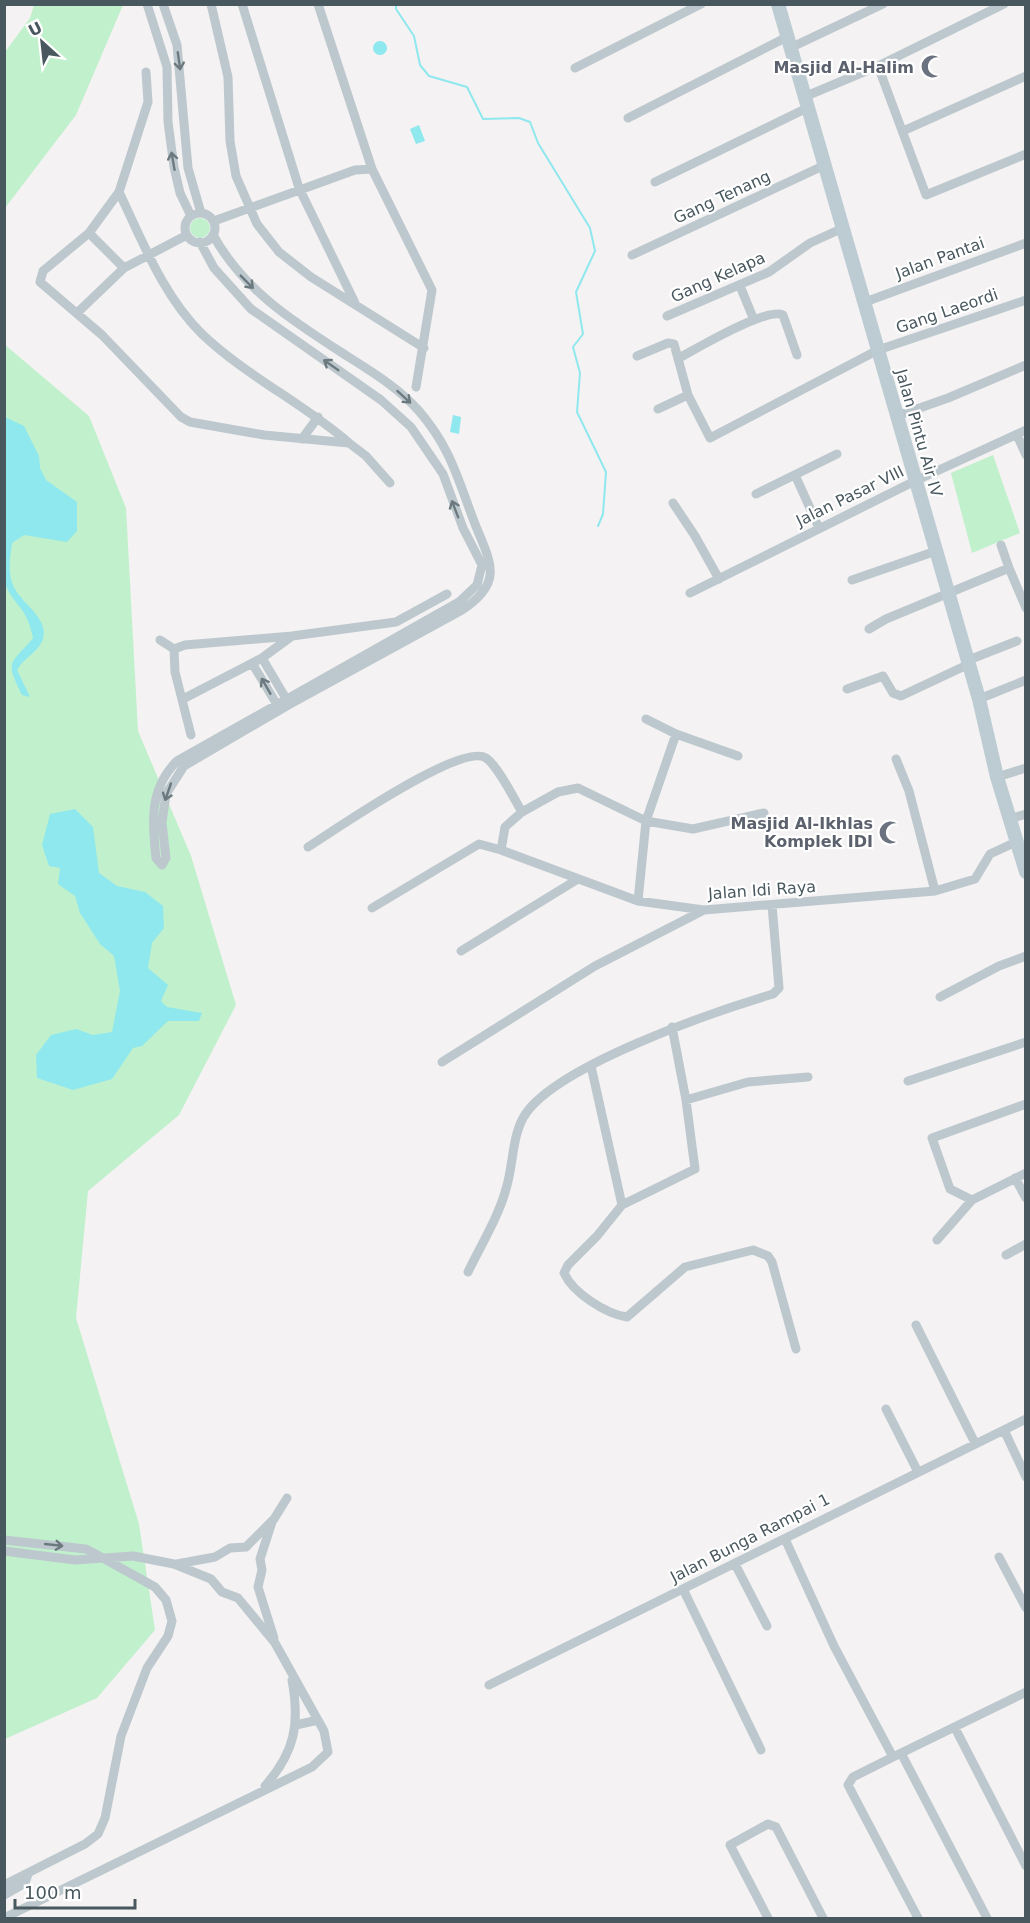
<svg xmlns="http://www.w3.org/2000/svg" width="1030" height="1923" font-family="'DejaVu Sans',sans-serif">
  <rect width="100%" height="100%" fill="#f4f2f2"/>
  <path fill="#c1f0cc" d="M34 5H123L76 115 5 208V52L30 18Z
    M190 228a10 10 0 1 1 20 0a10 10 0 1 1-20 0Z
    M4 344 89 416 126 508 138 731 191 856 236 1005 179 1115 88 1191 76 1318 139 1524 155 1630 97 1698 5 1739Z
    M993 455 1020 533 972 553 951 473Z"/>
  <path fill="#8ee8ee" d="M373 48a7 7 0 1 1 14 0a7 7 0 1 1-14 0Z
    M419 125 425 141 416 144 410 129Z
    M453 415 461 417 459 434 450 432Z
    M5 417 24 426 39 456 40 468 46 480 77 502V531L67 542 24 535 12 543C10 558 7 575 15 589 22 604 55 622 40 645 33 655 23 659 17 670L30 697 22 695C4 659 11 665 33 638 27 607 15 607 5 584Z
    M75 809 93 827 99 873 117 886 145 892 163 906 164 928 152 943 148 968 168 985 161 1001 167 1007 202 1013 199 1021H168L142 1046 133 1048 112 1079 73 1090 37 1078 36 1055 51 1035 76 1029 93 1035 112 1032 120 991 114 956 100 944 80 913 75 896 58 884 60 868 49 866 42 845 50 814Z"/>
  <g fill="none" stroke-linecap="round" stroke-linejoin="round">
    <path stroke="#8ee8ee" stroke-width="2" d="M396 4V9L414 36 420 65 429 76 467 87 483 119 519 118 530 122 538 143 590 228 595 251 576 292 583 334 573 347 580 373 577 412 606 472 603 514 598 526"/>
    <path stroke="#bdc8ce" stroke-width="9" d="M147 4 167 67 168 122 174 167 180 193 191 216
      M163 4 177 45 188 168 201 213
      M211 4 228 77 230 141 236 176 257 224 279 252 311 277 424 348
      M242 4 299 188 355 303
      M318 4 372 169 432 290 416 387
      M790 48 883 4
      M878 66 926 195 1026 154
      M575 68 701 4
      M146 72 148 102 119 192 89 233 43 271 40 282 102 335 181 417 190 422 264 435 349 443 366 456 390 483
      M804 97 878 66 1004 4
      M628 118 787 37
      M903 131 1026 76
      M655 182 807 108
      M119 192C142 240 163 296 202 334 246 376 303 403 349 443
      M185 228a15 15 0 1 1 30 0a15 15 0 1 1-30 0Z
      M214 221 355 170 372 169
      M89 233 124 268
      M200 242 214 268 251 309 381 400 411 427 443 474 463 528 482 565 477 585 459 602 177 761C149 789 152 822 156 858L162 865 166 858 162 823 166 794 184 766 290 704 462 610C505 582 490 562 475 524 458 480 451 448 419 411 399 388 372 372 347 356 294 322 244 291 213 235
      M632 255 825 165
      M740 286 754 320
      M865 302 1026 243
      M77 313 124 268 187 235
      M667 316 769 272 810 243 843 228
      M637 356 668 343 674 344 688 395 710 438 878 350 1026 300
      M679 358C698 348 766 307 783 315L797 355
      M658 409 688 395
      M897 416 948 398 1026 365
      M1017 435 1026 455
      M302 439 318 417
      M795 475 819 528
      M756 494 837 454
      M673 503 695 536 719 579
      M1001 545 1009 568
      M852 580 936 551
      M690 593 915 481 1026 430
      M869 629 886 619 1009 568 1026 608
      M160 640 174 649
      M262 658 288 702
      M966 661 1017 641
      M252 663 279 708
      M847 689 883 676 893 693 901 696 967 665
      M183 699 262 658 292 636
      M979 699 1026 680
      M646 719 676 734 738 756
      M191 735 175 672 174 649 185 645 292 636 396 622 447 594
      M896 759 909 791 935 891
      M997 777 1026 768
      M522 812 558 792 578 788 646 821 693 829 764 813
      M1009 819 1026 814
      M308 847C335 830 461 742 486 758 498 766 514 799 522 812L505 827 501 850
      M638 901 646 821 676 734
      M372 908 479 844 501 850 638 901 704 910 935 891 975 879 990 854 1016 842
      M461 951 578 879
      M940 997 999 966 1026 956
      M672 1027 686 1100 695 1169 622 1205 597 1236 568 1265 564 1273C573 1293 606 1314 627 1317L685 1267 753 1250 768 1256 772 1262 796 1349
      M442 1062 595 966 704 910
      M591 1066 622 1205
      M908 1081 1026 1042
      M686 1100 748 1082 808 1077
      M1015 1178 1026 1198
      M972 1200 950 1189 932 1138 1026 1104
      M937 1240 972 1200 1026 1173
      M1006 1255 1026 1244
      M468 1272C481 1245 498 1218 506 1189 513 1167 512 1138 523 1118 551 1067 716 1011 773 994L779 988 772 905
      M916 1325 975 1443
      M886 1409 917 1470
      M1004 1430 1026 1477
      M272 1522 260 1559 262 1570 258 1587 274 1638
      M785 1539 834 1646 893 1757 1026 1692
      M4 1540 86 1549 101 1557 155 1587 166 1600 172 1621 168 1636 147 1668 121 1736 105 1818 98 1834 85 1844 4 1885
      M4 1551 75 1560 133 1556 174 1564 211 1579 222 1592 238 1598 275 1643 324 1731 328 1752 312 1767 4 1918
      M999 1557 1026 1608
      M177 1564 215 1557 230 1548 246 1547 274 1519 287 1498
      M735 1564 767 1626
      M683 1589 761 1750
      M489 1685 1026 1419
      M296 1725 318 1720
      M955 1728 1026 1866
      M901 1753 987 1918
      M893 1757 853 1777 848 1785 918 1918
      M265 1786C295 1752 300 1724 292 1680
      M4 1895 25 1883 28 1874
      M768 1918 730 1845 768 1824 776 1827 823 1918"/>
    <path stroke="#bdcbd3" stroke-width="14" d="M778 4 979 699 997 777 1026 872"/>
  </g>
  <defs><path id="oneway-shaft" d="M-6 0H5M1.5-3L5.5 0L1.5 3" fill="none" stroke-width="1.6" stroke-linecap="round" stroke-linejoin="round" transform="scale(1.5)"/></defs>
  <g stroke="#6c7a80">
    <use href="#oneway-shaft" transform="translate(179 61) rotate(82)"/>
    <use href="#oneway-shaft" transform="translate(173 161) rotate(-100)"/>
    <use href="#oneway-shaft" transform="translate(247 282) rotate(45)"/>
    <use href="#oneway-shaft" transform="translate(331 365) rotate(-145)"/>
    <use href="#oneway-shaft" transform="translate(404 397) rotate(42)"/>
    <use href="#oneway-shaft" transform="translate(455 509) rotate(-111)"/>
    <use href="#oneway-shaft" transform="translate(266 686) rotate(-120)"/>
    <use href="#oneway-shaft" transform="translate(168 792) rotate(109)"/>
    <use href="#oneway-shaft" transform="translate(54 1545) rotate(6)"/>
  </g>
  <defs>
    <symbol id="mosque-bare" viewBox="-9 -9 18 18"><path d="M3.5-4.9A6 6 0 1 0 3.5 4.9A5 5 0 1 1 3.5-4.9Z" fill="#6b7280" stroke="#fff" stroke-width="2.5" paint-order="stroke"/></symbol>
  </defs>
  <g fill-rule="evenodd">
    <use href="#mosque-bare" x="916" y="50" width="33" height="33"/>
    <use href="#mosque-bare" x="874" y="816" width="33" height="33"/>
  </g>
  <g text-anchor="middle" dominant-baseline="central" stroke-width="4.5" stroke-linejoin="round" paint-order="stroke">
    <g font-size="16" font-weight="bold" fill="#5b616d" stroke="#fff" text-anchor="end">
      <text x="914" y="67">Masjid Al-Halim</text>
      <text x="873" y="823">Masjid Al-Ikhlas<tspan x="873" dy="18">Komplek IDI</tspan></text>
    </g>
    <g font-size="16" fill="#49585f" stroke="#fff">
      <text transform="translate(722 197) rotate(-25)">Gang Tenang</text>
      <text transform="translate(940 258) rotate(-20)">Jalan Pantai</text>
      <text transform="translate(718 277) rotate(-24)">Gang Kelapa</text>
      <text transform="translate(947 311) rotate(-19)">Gang Laeordi</text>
      <text transform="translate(919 433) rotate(74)">Jalan Pintu Air IV</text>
      <text transform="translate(850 496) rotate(-26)">Jalan Pasar VIII</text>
      <text transform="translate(762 890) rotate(-4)">Jalan Idi Raya</text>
      <text transform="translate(750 1538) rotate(-27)">Jalan Bunga Rampai 1</text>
    </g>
  </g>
  <rect width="1030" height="1923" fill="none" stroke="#49585f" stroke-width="12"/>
  <g transform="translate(42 42) rotate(333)" stroke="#ffffff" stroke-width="4.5" paint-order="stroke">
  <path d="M0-4.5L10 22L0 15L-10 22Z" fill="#49585f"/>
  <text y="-9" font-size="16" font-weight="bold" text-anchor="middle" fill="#49585f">U</text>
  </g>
  <path d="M15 1899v9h120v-9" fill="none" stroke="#49585f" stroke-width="3"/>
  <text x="24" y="1899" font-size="18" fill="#49585f" stroke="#ffffff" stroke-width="4.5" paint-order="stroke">100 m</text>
</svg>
